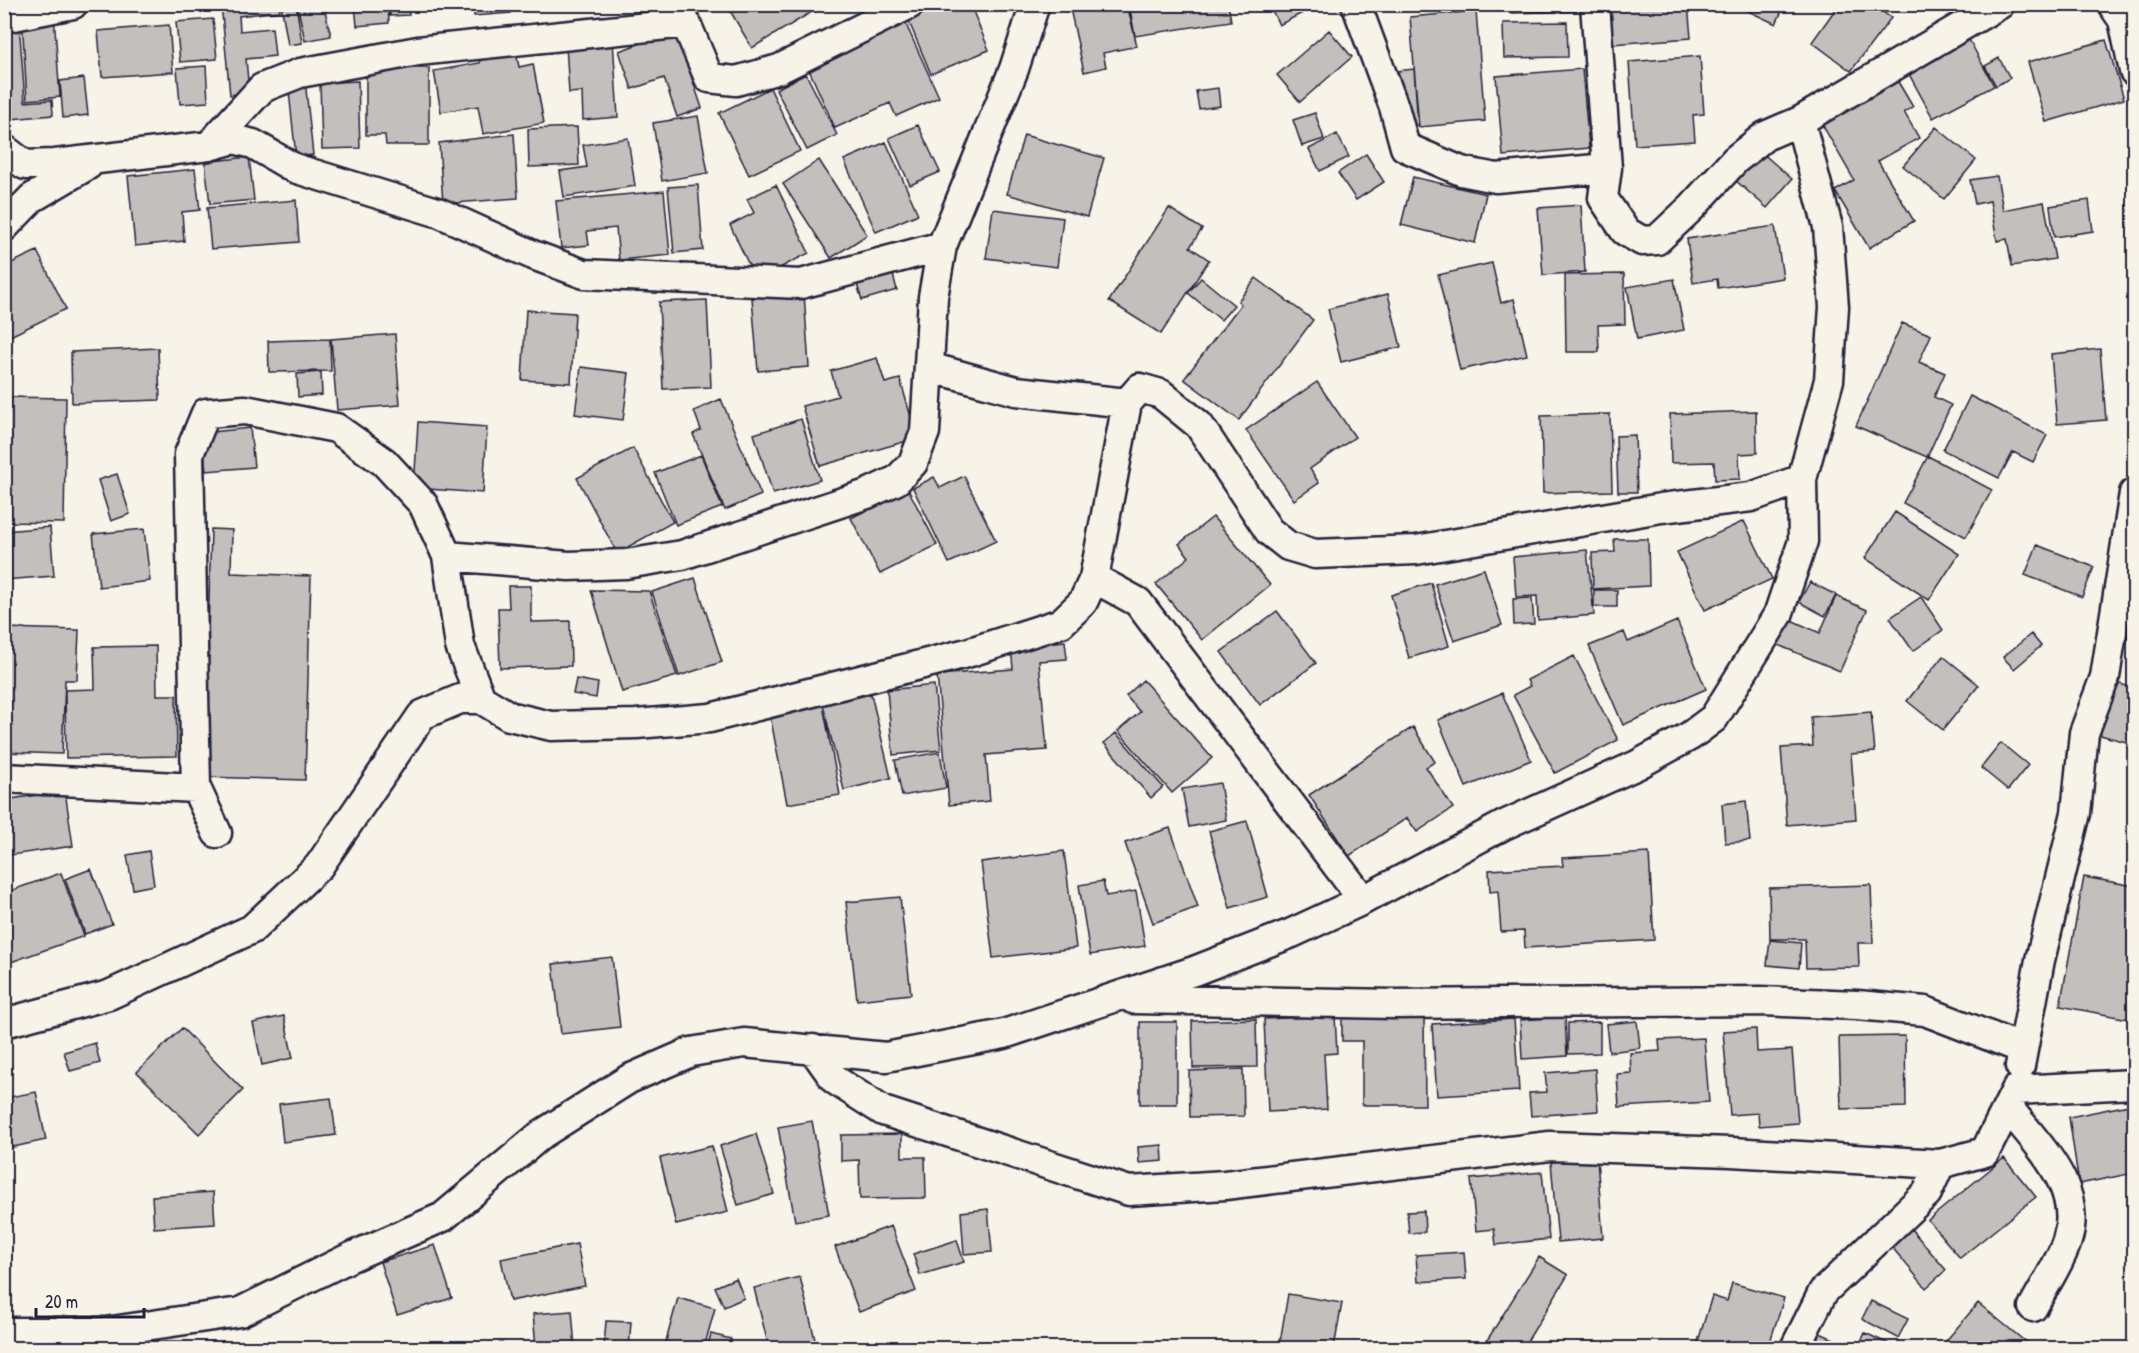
<svg xmlns="http://www.w3.org/2000/svg" width="2139" height="1353" font-family="'Patrick Hand',sans-serif">
  <rect width="100%" height="100%" fill="#f7f3e8"/>
  <filter id="ink" filterUnits="userSpaceOnUse"><feTurbulence type="fractalNoise" baseFrequency=".0167" numOctaves="2"/><feDisplacementMap in="SourceGraphic" scale="12" xChannelSelector="R" yChannelSelector="G"/><feConvolveMatrix kernelMatrix="1 2 1 2 8 2 1 2 1" color-interpolation-filters="sRGB"/></filter>
  <g filter="url(#ink)">
    <path fill="#c2bfbd" stroke="#22223b" stroke-width="1.5" d="M221 4H279L280 11 239 16 240 31 272 28 275 56 246 59 249 92 230 95Z
      M281 4H296L302 43 288 45Z
      M297 4H334V9L325 11 331 36 305 41Z
      M355 4H388L389 23 357 26Z
      M390 4H409V15L390 16Z
      M473 4H510L511 13 474 16Z
      M726 4H825L752 48Z
      M918 4H970L989 50 931 74 904 10Z
      M1069 4H1127L1137 46 1103 53 1106 67 1084 72Z
      M1129 4H1228L1231 21 1135 36Z
      M1269 4H1320L1279 25Z
      M1510 4H1576V11L1510 13Z
      M1688 4 1691 38 1612 44 1610 7Z
      M1733 4H1785L1776 24Z
      M1839 4H1872L1891 18 1851 71 1812 42Z
      M1476 11 1485 121 1419 127 1410 17Z
      M54 15 60 97 27 100 22 18Z
      M213 19 217 59 180 62 176 22Z
      M904 20 939 97 896 116 890 103 835 128 806 63Z
      M19 22 25 102 52 100 53 115 11 119 4 23Z
      M1567 22 1568 57 1504 58 1503 23Z
      M169 25 173 72 102 77 98 31Z
      M1329 30 1352 57 1300 102 1277 75Z
      M676 31 702 108 677 117 664 78 632 89 619 51Z
      M1965 32 1994 86 1933 118 1904 65Z
      M2106 40 2124 99 2046 122 2028 62Z
      M613 41 618 117 583 120 582 92 569 93 566 45Z
      M515 47 519 67 533 64 544 123 483 134 478 106 441 112 434 71 480 63 478 53Z
      M1700 56 1704 114 1693 115 1695 141 1635 145 1629 62Z
      M1999 58 2010 78 1996 86 1985 66Z
      M206 66 208 102 180 104 177 68Z
      M366 68H429V145H386L385 135H366Z
      M1414 69 1418 125 1401 127 1397 71Z
      M1582 69 1589 148 1503 156 1496 76Z
      M806 74 837 135 807 150 776 89Z
      M1894 75 1913 107 1904 112 1919 138 1878 161 1914 221 1869 248 1835 191 1854 180 1819 119Z
      M84 78 88 115 63 118 60 81Z
      M305 80 313 155 296 157 288 82Z
      M358 81 360 148 322 149 320 83Z
      M770 88 800 151 749 175 719 113Z
      M1218 88 1220 106 1199 109 1196 91Z
      M1315 113 1324 139 1302 146 1293 120Z
      M698 116 708 173 662 181 653 123Z
      M918 125 940 172 910 185 889 138Z
      M577 127 579 165 529 167 528 129Z
      M1936 127 1976 160 1944 199 1903 166Z
      M514 134 518 198 443 204 439 143Z
      M1337 134 1349 157 1320 171 1309 149Z
      M1024 135 1104 158 1087 217 1007 194Z
      M628 138 635 186 564 197 560 171 587 167 583 145Z
      M886 142 918 214 876 232 844 160Z
      M1760 151 1792 179 1767 208 1735 180Z
      M1366 154 1384 182 1356 200 1338 173Z
      M249 157 254 200 210 204 205 162Z
      M819 160 867 235 831 258 783 184Z
      M195 169 200 210 182 212 184 241 135 246 128 176Z
      M1997 176 2003 210 2044 202 2055 259 2012 266 2007 239 1997 241 1990 201 1975 204 1970 180Z
      M1413 177 1486 194 1475 243 1401 225Z
      M698 185 703 250 674 253 668 187Z
      M776 185 809 253 756 280 730 225 754 213 747 199Z
      M664 191 670 255 619 260 616 228 587 231 589 245 561 248 556 201Z
      M296 200 299 242 211 249 207 208Z
      M2089 200 2093 231 2054 237 2050 206Z
      M1581 205 1585 272 1543 275 1538 208Z
      M1169 208 1202 229 1190 247 1209 260 1161 334 1109 301Z
      M993 209 1063 218 1057 267 986 258Z
      M1775 226 1783 278 1718 288 1717 279 1693 283 1687 239Z
      M37 251 66 309 4 339V286L12 282 5 266Z
      M1492 263 1501 303 1514 299 1527 355 1460 370 1438 275Z
      M891 267 897 290 862 300 855 278Z
      M1624 274 1625 324 1598 325 1599 352H1566L1565 275Z
      M1201 278 1234 305 1221 320 1188 293Z
      M1256 278 1313 320 1239 420 1184 379 1241 304 1238 301Z
      M1674 279 1684 330 1637 339 1627 287Z
      M804 294 809 367 758 371 752 298Z
      M1388 294 1401 347 1341 362 1328 309Z
      M707 300 711 387 663 389 659 302Z
      M526 310 575 313 571 383 522 380Z
      M1902 323 1931 335 1919 362 1945 373 1934 397 1951 405 1927 457 1856 426Z
      M395 334 400 405 337 410 331 339Z
      M330 339 331 371 269 372 268 341Z
      M158 348 160 400 72 403 71 352Z
      M2100 349 2106 420 2057 424 2051 354Z
      M877 358 885 383 900 379 917 438 820 466 802 406 838 396 831 371Z
      M581 367 629 373 623 420 575 414Z
      M321 372 322 395 298 397 297 374Z
      M1317 382 1355 437 1310 469 1319 483 1294 500 1246 430Z
      M1970 396 2047 435 2033 462 2013 452 1999 478 1943 450Z
      M4 397 66 398 64 523 4 522Z
      M721 399 761 495 725 510 693 434 701 430 694 411Z
      M1756 411 1757 453 1739 454 1740 479 1715 480 1714 462 1671 463 1670 414Z
      M1610 414 1612 491 1543 493 1541 416Z
      M801 419 820 480 773 494 754 434Z
      M418 422 487 427 483 493 414 488Z
      M250 428 254 467 206 471 202 433Z
      M1635 435 1637 492H1618L1616 436Z
      M633 448 673 522 617 553 577 478Z
      M701 455 722 507 676 525 655 473Z
      M1928 456 1992 490 1966 537 1903 503Z
      M117 474 130 514 111 521 98 480Z
      M964 476 996 541 949 563 913 488 934 477 940 488Z
      M908 489 937 545 880 574 851 518Z
      M1895 512 1959 554 1929 600 1865 558Z
      M1213 517 1270 585 1202 640 1156 584 1189 557 1179 544Z
      M1744 521 1772 579 1705 610 1677 552Z
      M50 527 54 576 4 580V531Z
      M144 529 150 581 99 587 93 534Z
      M211 529 232 530 231 573 311 576 305 780 204 777Z
      M1614 539H1648L1649 586 1593 589 1592 553 1615 552Z
      M2037 545 2094 567 2082 597 2025 575Z
      M1587 550 1594 615 1538 620 1537 596 1516 597 1513 557Z
      M1484 569 1502 625 1454 641 1435 584Z
      M695 578 722 662 679 676 652 592Z
      M1810 582 1836 595 1825 616 1799 602Z
      M1431 583 1449 646 1409 658 1391 595Z
      M508 586H531V622L570 621 571 666 500 668 498 608H509Z
      M591 590 649 591 677 676 622 692Z
      M1594 590H1617V607H1594Z
      M1836 596 1867 610 1840 671 1778 645 1789 619 1820 633Z
      M1921 597 1943 630 1913 651 1890 618Z
      M1532 598 1534 624 1514 625 1513 599Z
      M1277 611 1316 663 1260 705 1221 652Z
      M1677 621 1706 689 1623 725 1589 646 1624 632 1628 642Z
      M4 628 79 630 77 680H65L62 754 4 752Z
      M2031 634 2041 646 2014 669 2003 657Z
      M1065 641 1067 659 1039 661 1047 750 986 755 990 801 949 805 937 675 1013 669 1011 646Z
      M156 646 157 695H176L177 756 66 758 65 690 95 689 94 647Z
      M1574 656 1618 740 1555 773 1513 695 1530 686 1527 680Z
      M1943 656 1979 685 1943 730 1907 701Z
      M576 679 598 683 596 698 573 694Z
      M1143 680 1212 758 1172 793 1118 731 1140 712 1126 696Z
      M2113 682 2134 688V744L2100 735Z
      M934 685 941 750 893 755 887 690Z
      M1502 693 1531 760 1466 787 1438 720Z
      M871 694 891 778 844 790 823 705Z
      M823 705 840 795 787 804 770 715Z
      M1871 712 1875 752 1851 754 1856 819 1787 825 1781 748 1813 746 1811 717Z
      M1413 727 1435 762 1426 767 1453 808 1417 832 1407 818 1349 856 1309 795Z
      M1116 733 1163 787 1151 798 1104 743Z
      M2001 743 2028 765 2008 790 1981 768Z
      M940 752 946 788 902 796 895 760Z
      M1220 783 1226 820 1189 827 1182 789Z
      M65 791 73 846 4 856V800Z
      M1746 801 1750 841 1725 843 1722 804Z
      M1247 821 1268 897 1230 908 1209 831Z
      M1170 828 1198 907 1153 923 1125 843Z
      M149 851 154 885 133 889 127 855Z
      M1064 851 1076 948 993 958 981 862Z
      M1649 853 1654 940 1525 948 1524 931 1501 932 1498 891 1490 892 1489 870 1563 866 1562 858Z
      M91 869 112 924 85 934 65 879Z
      M61 873 84 936 11 962 4 944V893Z
      M2084 877 2134 886V1020L2060 1006Z
      M1103 881 1106 896 1136 891 1145 946 1090 955 1079 885Z
      M1871 885 1873 943H1858L1859 967 1806 968 1805 939H1770L1769 888Z
      M900 897 911 994 857 1000 846 902Z
      M1770 940 1801 943 1799 968 1767 965Z
      M612 957 620 1027 561 1034 553 964Z
      M284 1016 293 1058 262 1065 253 1023Z
      M1335 1016 1337 1053 1324 1054 1327 1109 1268 1112 1264 1019Z
      M1424 1016 1425 1105H1362V1041H1342V1017Z
      M1565 1017 1567 1056 1522 1059 1520 1020Z
      M1256 1019 1257 1067 1193 1068 1192 1021Z
      M1514 1019 1519 1091 1437 1096 1432 1024Z
      M1637 1021 1640 1048 1609 1052 1606 1024Z
      M1140 1022H1177V1104H1140Z
      M1600 1022V1053L1568 1054V1023Z
      M182 1028 243 1090 199 1134 137 1072Z
      M1756 1029 1757 1052 1792 1050 1798 1123 1759 1126 1758 1113 1730 1115 1723 1031Z
      M1905 1036 1906 1107 1841 1109 1839 1037Z
      M1704 1038 1709 1102 1619 1107 1617 1074 1631 1073 1630 1053 1660 1051 1659 1040Z
      M95 1043 100 1063 70 1071 64 1052Z
      M1243 1069 1244 1116 1190 1117 1189 1071Z
      M1595 1069 1598 1111 1531 1116 1529 1093 1547 1092 1545 1073Z
      M36 1092 46 1140 4 1149V1098Z
      M331 1098 336 1135 283 1142 279 1104Z
      M2129 1105 2134 1133V1173L2079 1184 2069 1117Z
      M812 1121 829 1215 795 1221 778 1127Z
      M756 1134 774 1194 738 1205 720 1146Z
      M902 1134V1157H925L926 1198 860 1199 859 1160 841 1161V1135Z
      M1162 1145 1163 1161 1139 1163 1138 1147Z
      M712 1146 728 1212 676 1225 660 1158Z
      M2004 1158 2036 1197 1960 1258 1928 1220Z
      M1597 1159 1603 1238 1558 1242 1551 1162Z
      M1542 1172 1549 1239 1496 1245 1494 1229 1476 1231 1471 1179Z
      M213 1192 215 1224 154 1228 152 1196Z
      M988 1209 992 1252 964 1254 961 1212Z
      M1424 1211 1425 1232 1409 1233 1407 1212Z
      M891 1226 916 1291 859 1312 835 1247Z
      M1911 1229 1946 1270 1926 1288 1891 1246Z
      M957 1240 964 1262 920 1275 913 1254Z
      M577 1244 585 1286 510 1301 501 1259Z
      M435 1245 452 1298 397 1315 380 1262Z
      M1464 1252 1466 1279 1418 1282 1416 1255Z
      M1539 1257 1568 1275 1523 1348H1497L1486 1342Z
      M800 1277 817 1348H769L754 1288Z
      M736 1278 744 1298 724 1307 715 1287Z
      M1732 1283 1784 1298 1768 1348H1696L1712 1296 1727 1301Z
      M1288 1294 1342 1303 1334 1348H1279Z
      M678 1298 715 1308 704 1348H664Z
      M1871 1301 1908 1319 1898 1338 1862 1319Z
      M1978 1303 2027 1343 2022 1348H1940Z
      M572 1311 575 1348H536L533 1314Z
      M606 1321 631 1322 629 1348 604 1347Z
      M1813 1330 1854 1348H1804Z
      M1865 1333 1891 1345 1890 1348H1858Z
      M711 1334 731 1339 728 1348H707Z"/>
    <g fill="none" stroke-linecap="round" stroke-linejoin="round">
      <defs>
        <path id="street" d="M1356 4 1394 107 1405 147 1461 171 1496 178 1607 168
          M1595 4 1607 168 1603 198 1625 231 1642 241 1657 240 1692 207 1735 160 1765 136 1800 121 2000 4
          M2112 4 2123 20 2134 71
          M4 18 73 4
          M209 146 262 88 300 73 418 51 686 23 709 78 736 81 779 69 910 4
          M4 149 25 165 55 164 209 146 234 139 253 144 294 168 440 213 533 255 584 274 801 284 942 246
          M4 227 32 198 88 165
          M929 367 1016 391 1127 403
          M447 556 569 566 626 564 682 555 867 494 897 480 913 463 925 432 933 297 942 246 1014 69 1035 4
          M1094 578 1138 602 1363 900
          M4 778 196 788 189 454 206 413 245 410 336 428 384 462 423 504 447 556 460 646 481 699 509 716 551 726 636 724 710 718 967 653 1061 623 1083 602 1094 578 1127 403 1140 388 1161 394 1199 425 1269 531 1288 546 1315 554 1416 550 1661 508 1751 497 1802 479
          M196 788 217 833
          M1133 999 1394 1004 1761 1001 1857 1005 1925 1011 2023 1049
          M4 1023 109 995 252 929 319 866 422 715 460 699H481
          M813 1049 835 1080 883 1111 1129 1191 1225 1185 1550 1146 1731 1152 1940 1164 1985 1152 2016 1090 2134 1084
          M2020 1066 2040 960 2076 813 2084 733 2105 677 2134 493
          M2008 1107C2038 1146 2084 1187 2067 1241 2060 1263 2044 1286 2033 1307
          M4 1332H105L240 1312 351 1257 443 1217 542 1134 629 1079 691 1052 744 1043 886 1057 1004 1034 1194 971 1292 933 1363 900 1504 825 1637 765 1690 736 1714 718 1778 615 1803 541 1802 479 1829 380 1834 307 1828 227 1800 121
          M1795 1348 1823 1292 1927 1193 1940 1164"/>
      </defs>
      <use href="#street" stroke="#22223b" stroke-width="33"/>
      <use href="#street" stroke="#f7f3e8" stroke-width="28"/>
    </g>
  </g>
  <rect width="2139" height="1353" fill="none" stroke="#f7f3e8" stroke-width="24"/>
  <rect x="12" y="12" width="2115" height="1329" fill="none" stroke="#22223b" stroke-width="2" filter="url(#ink)"/>
  <path d="M36 1308v9h108v-9" fill="none" stroke="#22223b" stroke-width="3"/>
  <text x="45" y="1308" font-size="18" fill="#22223b" stroke="#f7f3e8" stroke-width="4.5" paint-order="stroke">20 m</text>
</svg>
